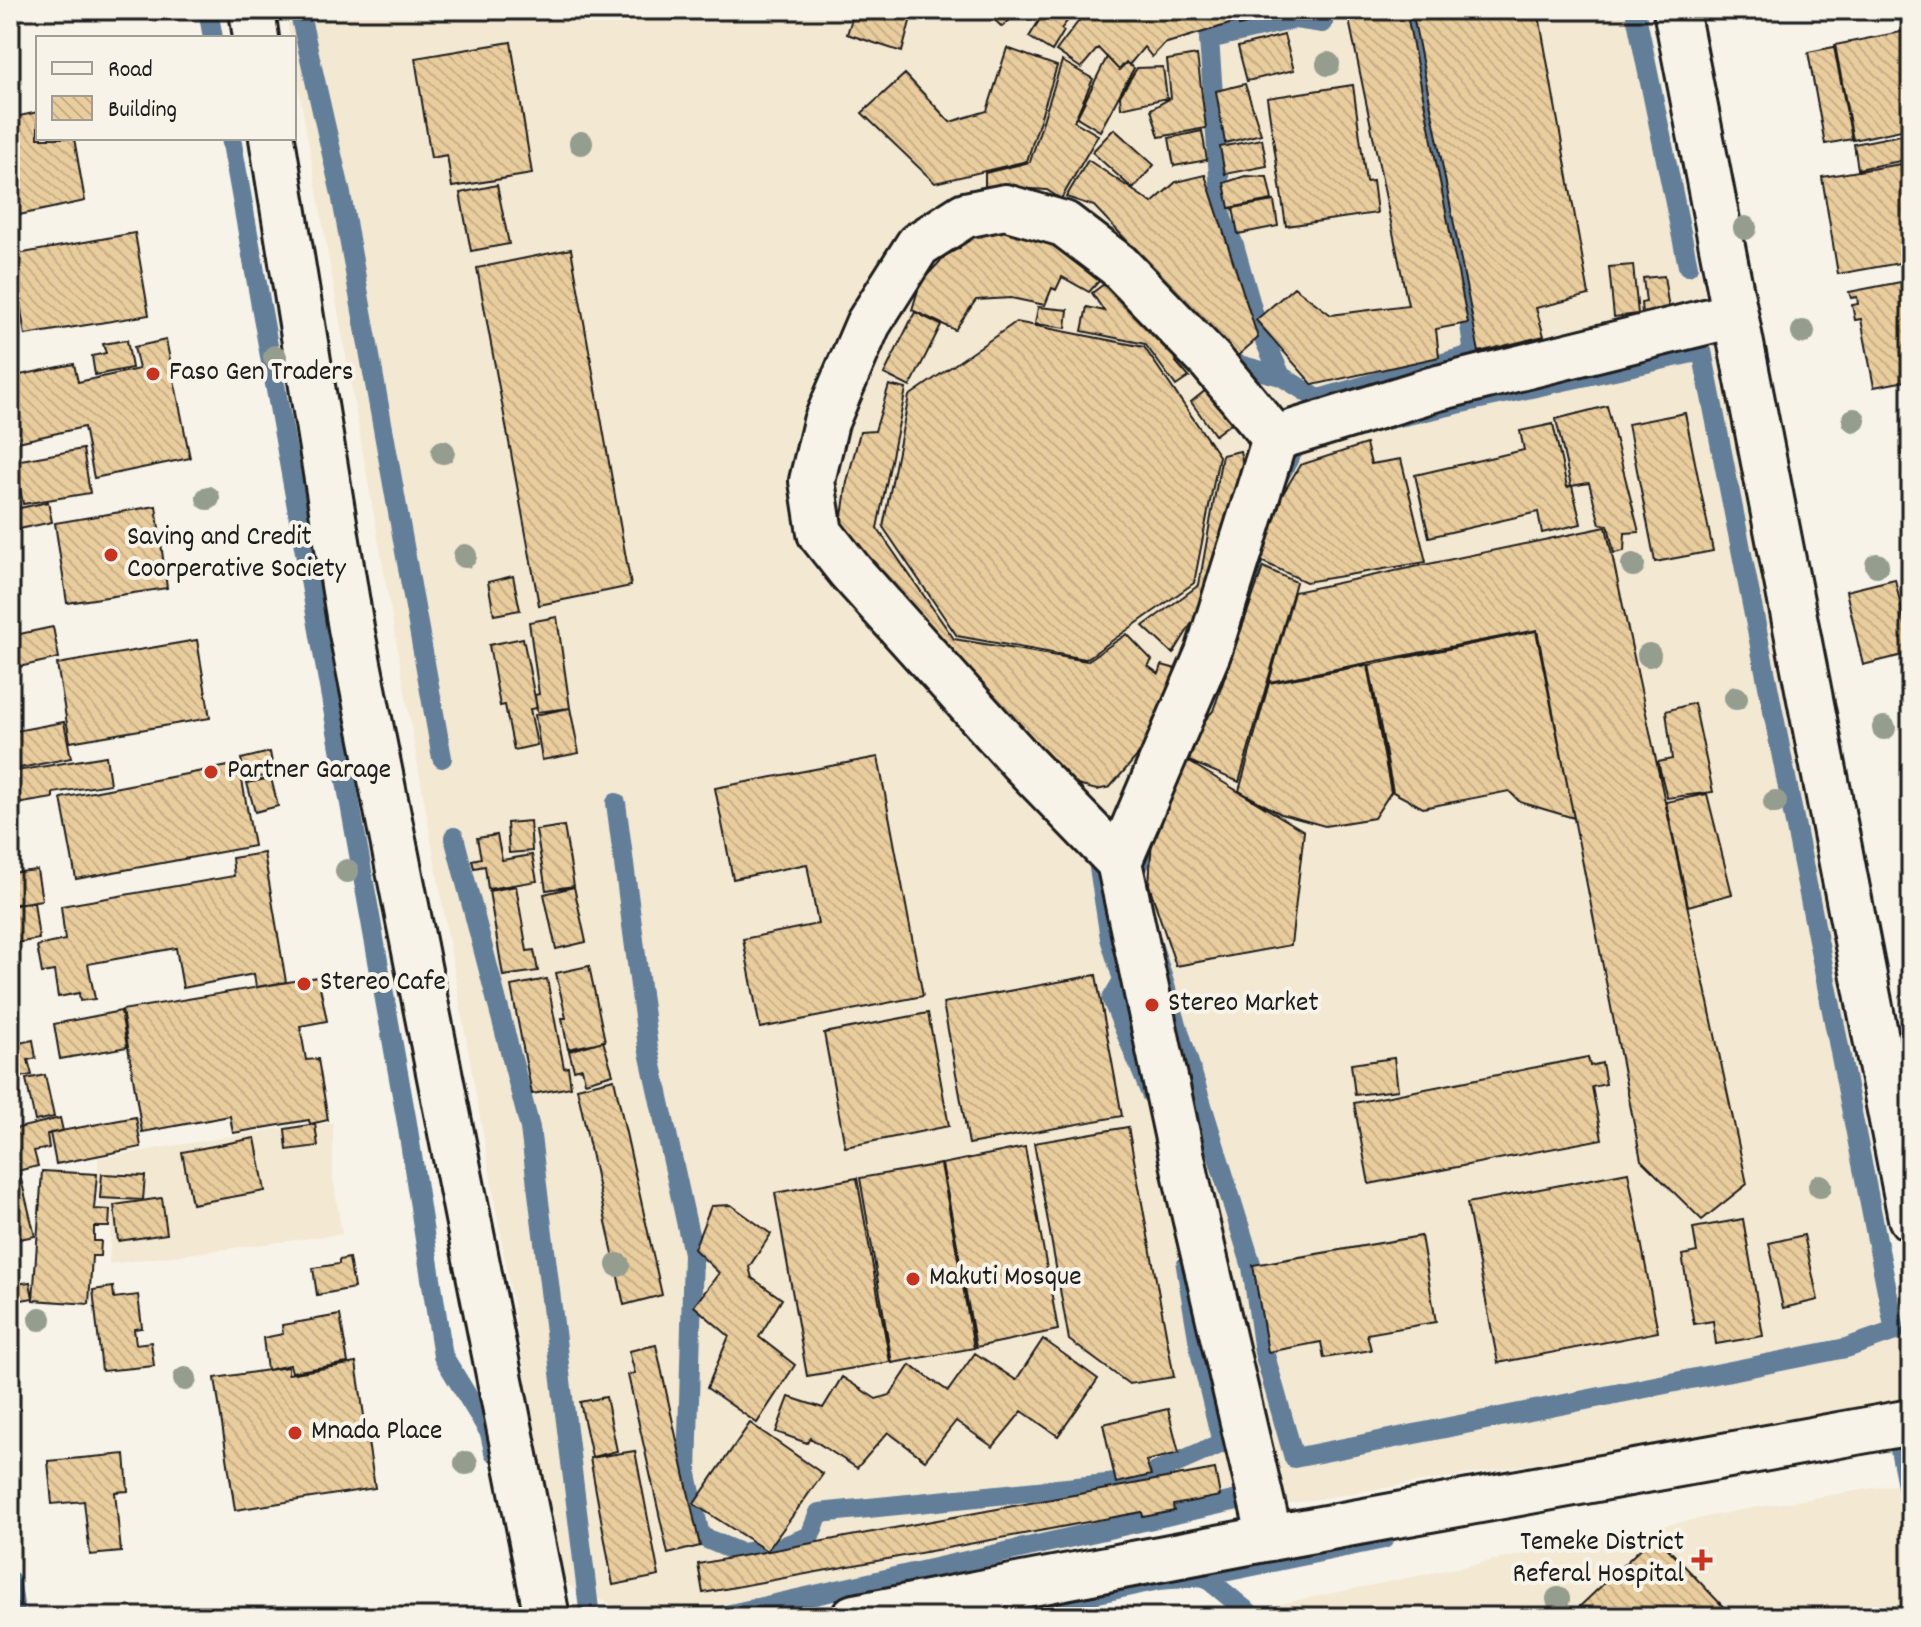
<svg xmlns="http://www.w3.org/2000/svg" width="1921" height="1627" font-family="Dekko,sans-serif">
  <defs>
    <pattern id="building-back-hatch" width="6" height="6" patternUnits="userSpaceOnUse" patternTransform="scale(2)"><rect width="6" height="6" fill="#eacd9d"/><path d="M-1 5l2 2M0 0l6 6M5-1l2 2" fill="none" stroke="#c8af87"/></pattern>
  </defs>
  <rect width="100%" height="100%" fill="#f7f3e8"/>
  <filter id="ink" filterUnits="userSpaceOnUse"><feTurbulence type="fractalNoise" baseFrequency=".0125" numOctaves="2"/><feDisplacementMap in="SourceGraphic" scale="16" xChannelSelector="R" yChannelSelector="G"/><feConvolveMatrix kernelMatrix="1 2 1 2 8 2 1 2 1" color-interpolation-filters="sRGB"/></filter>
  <g filter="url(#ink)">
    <path fill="#f3e8d2" d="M285 10H1647L1776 644 1911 1366V1402L1055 1542 760 1617H641L562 1583 294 61V38H290Z
      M333 1123V1178L342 1234 109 1264 112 1210 99 1206 98 1158 302 1125Z
      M1911 1482V1617H1216L1746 1509Z"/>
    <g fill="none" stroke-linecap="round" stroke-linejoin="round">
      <path stroke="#627e99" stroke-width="20" d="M208 10 213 38
        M299 10 341 194 442 758
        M1635 10 1688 266
        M231 138 407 1123 443 1356 490 1433 494 1452
        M1702 351 1895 1331 1846 1348 1294 1458 1264 1352 1252 1267 1132 879 1145 852 1170 761 1193 724 1230 644 1253 563 1262 507 1297 444 1331 432 1471 401Z
        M1221 358 1224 361 1281 376 1318 399 1474 354 1462 268 1409 10
        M1281 376 1255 319 1234 245 1222 219 1209 39 1295 19 1323 23 1321 10
        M616 803 648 1047 693 1253 687 1474 700 1536 740 1553 776 1549 810 1536 819 1513 1136 1481 1222 1443 1201 1356 1186 1266
        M454 837 530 1128 590 1617
        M1099 868 1110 938 1123 980 1112 999 1151 1094
        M1898 1439 1911 1506
        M1204 1576 1254 1617
        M10 1580 16 1617
        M717 1617 1242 1499
        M986 1617 1159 1580 1204 1576 1384 1539"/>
    </g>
    <path fill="url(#building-back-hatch)" stroke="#1c1c1c" stroke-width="2" d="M855 10H913L902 52 847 34Z
      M984 10H1021L1002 27Z
      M1059 10H1076L1061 29 1064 31 1052 51 1029 37 1042 16 1050 21Z
      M1087 10H1233L1236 22 1164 44 1152 57 1144 47 1129 65 1126 62 1119 70 1098 48 1081 68 1056 51Z
      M1235 10H1299L1239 26Z
      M1347 10H1406L1468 323 1436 329 1439 357 1313 385 1256 320 1294 287 1331 315 1408 305Z
      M1412 10H1538L1589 295 1536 308 1544 336 1479 352Z
      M1911 30V128L1853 140 1835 45Z
      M1284 35 1294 70 1247 81 1238 47Z
      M511 42 532 174 452 187 447 155 431 158 415 58Z
      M1834 47 1852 139 1825 144 1808 52Z
      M1007 48 1057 66 1027 161 935 183 862 113 905 74 950 122 987 111Z
      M1197 55 1206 128 1159 137 1151 109 1171 98 1167 60Z
      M1107 57 1119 70 1126 63 1134 68 1100 131 1077 117Z
      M1062 61 1093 79 1074 121 1098 135 1061 199 1047 190 985 186V173L1030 162Z
      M1163 67 1167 98 1121 108 1120 96 1137 68Z
      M1245 84 1261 134 1225 143 1216 91Z
      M1353 85 1366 182 1373 181 1377 213 1286 226 1267 98Z
      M38 112V138H74L85 201 10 217V118Z
      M1114 129 1154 165 1133 189 1092 152Z
      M1202 131 1207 160 1174 166 1169 138Z
      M1911 133V159L1858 169 1854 144Z
      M1262 139 1267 166 1225 174 1220 147Z
      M1088 160 1152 203 1176 182 1205 175 1258 338 1234 359 1199 329 1205 323 1094 206 1066 197Z
      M1901 164 1911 224V261L1838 274 1822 177Z
      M1245 176 1267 177 1272 200 1229 208 1224 183Z
      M497 185 509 244 471 251 460 193Z
      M1274 201 1278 226 1238 234 1233 208Z
      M1002 225 1083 244 1112 267 1089 292 1062 277 1056 290 1052 288 1045 305 1011 298 976 300 955 330 912 310 920 283 946 255 960 248V239Z
      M135 233 149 315 25 335 12 255Z
      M571 249 631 586 539 605 477 268Z
      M1633 265 1638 314 1614 317 1609 267Z
      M1664 276 1669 310 1642 314 1641 303 1646 302 1643 278Z
      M1112 278 1184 354 1176 362 1189 377 1176 386 1145 344 1082 331 1087 307 1104 311 1092 293Z
      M1911 280V380L1874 387 1861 319 1855 320 1852 305 1858 304 1857 297 1851 298 1849 292Z
      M1038 307 1068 310 1066 328 1035 324Z
      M915 312 941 325 910 387 884 374Z
      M1016 322 1144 347 1219 456 1194 583 1086 659 957 636 883 527 909 396Z
      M127 340 132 368 95 375 92 356 106 353 103 344Z
      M166 340 190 458 94 478 84 427 18 442 10 402V377L74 364 78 382 139 369 134 347Z
      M889 385 906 389 877 528 954 639 1087 661 1127 634 1152 660 1148 666 1159 674 1162 665 1176 669 1152 724 1160 730 1110 787 1097 790 1077 785 938 660 840 530 847 482 860 432 875 431Z
      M1211 386 1235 420 1215 435 1191 402Z
      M1607 406 1639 532 1625 533 1624 551 1614 553 1608 525 1600 524 1589 483 1571 486 1556 419Z
      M1685 413 1713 551 1655 562 1628 424Z
      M1553 424 1567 487 1572 486 1581 524 1542 533 1538 512 1429 537 1415 475 1524 450 1520 431Z
      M1366 444 1371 464 1401 459 1426 562 1306 582 1261 561 1272 512 1300 465Z
      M83 449 90 493 23 504 15 461Z
      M1240 451 1251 500 1225 569 1173 654 1143 626 1199 585 1222 455Z
      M10 465 15 502 10 503Z
      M48 502 52 522 10 531V505L13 504 15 509Z
      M156 506 167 588 67 603 55 523Z
      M1606 527 1747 1184 1702 1220 1641 1160 1537 630 1269 682 1294 592Z
      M1263 567 1296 582 1239 782 1189 761 1203 722 1213 711Z
      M513 576 520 610 494 615 488 582Z
      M1895 579 1911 653 1863 665 1846 591Z
      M557 617 570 708 537 712 535 695 539 694 529 622Z
      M53 627 59 658 10 669V636Z
      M1536 631 1574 818 1520 802 1509 791 1423 808 1393 792 1369 665Z
      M523 638 537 708 530 709 537 745 514 750 505 705 500 706 489 645Z
      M197 640 210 718 70 742 57 664Z
      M1367 665 1391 792 1374 818 1325 826 1281 814 1239 791 1269 683Z
      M1694 703 1713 792 1667 798 1658 762 1672 759 1666 711Z
      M570 708 579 753 542 760 535 715Z
      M64 722 71 758 10 770V732Z
      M270 752 274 774 246 780 241 759Z
      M106 756 110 784 53 793V798L10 805V772Z
      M878 757 923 996 760 1028 743 939 818 924 807 864 733 879 715 788Z
      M1181 757 1304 831 1291 945 1176 966 1149 885 1152 838Z
      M239 764 254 846 76 879 61 798Z
      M271 778 278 806 255 812 247 783Z
      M1707 794 1732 894 1688 906 1666 802Z
      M530 821 532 851 509 853 507 823Z
      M564 826 574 886 546 890 536 830Z
      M497 835 502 860 532 855 537 881 488 889 485 866 474 868 472 860 481 858 477 838Z
      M264 853 286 982 256 987 254 974 183 988 176 948 88 964 95 999 80 1001 79 993 58 997 54 971 42 973 37 946 65 940 61 906 234 876 232 858Z
      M37 870 42 900 10 905V873Z
      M516 886 527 951 534 950 538 971 503 976 489 891Z
      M574 887 586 942 556 949 544 894Z
      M34 902 39 939 10 944V906Z
      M589 966 605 1041 568 1049 562 1018H566L556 973Z
      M10 968 19 1031 10 1033Z
      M1096 975 1122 1116 969 1144 943 1003Z
      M318 977 327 1021 300 1026 306 1060 318 1059 328 1120 310 1124 309 1120 233 1133 230 1116 142 1132 122 1010Z
      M547 979 564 1068 568 1067 571 1087 532 1094 511 986Z
      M121 1011 127 1047 60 1059 54 1024Z
      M928 1013 949 1126 845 1147 824 1033Z
      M33 1040 36 1058 28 1060 32 1075 10 1079V1045Z
      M603 1041 613 1074 585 1082 582 1068 574 1070 569 1051Z
      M1588 1057 1590 1066 1602 1063 1606 1084 1592 1087 1602 1139 1369 1184 1354 1103Z
      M1394 1058 1398 1090 1355 1095 1351 1064Z
      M45 1075 54 1117 35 1121 26 1079Z
      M614 1079 662 1295 624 1305 577 1088Z
      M136 1117 141 1147 56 1164 50 1133Z
      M60 1118 63 1131 47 1134 49 1148 34 1151 38 1166 13 1172 10 1130Z
      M315 1124 318 1146 287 1150 285 1129Z
      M1128 1127 1174 1377 1129 1384 1069 1340 1034 1143Z
      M255 1138 265 1191 192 1204 182 1152Z
      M1025 1147 1058 1330 976 1347 942 1164Z
      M941 1164 974 1348 892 1363 860 1178Z
      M19 1171 35 1236 14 1240 10 1223V1173Z
      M42 1171 97 1174 94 1209 110 1210 109 1227H94V1241H101L100 1256H92L89 1304 33 1300Z
      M1628 1172 1658 1332 1498 1363 1467 1203Z
      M102 1174 145 1176 143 1200 100 1198Z
      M857 1178 890 1362 807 1376 775 1193Z
      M162 1198 167 1234 118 1241 114 1205Z
      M731 1205 771 1234 749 1267 752 1278 782 1299 759 1337 795 1365 757 1423 707 1388 729 1336 694 1306 719 1273 694 1249 711 1206Z
      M1743 1219 1763 1336 1716 1344 1713 1321 1694 1324 1682 1255 1697 1252 1693 1228Z
      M1804 1235 1818 1300 1783 1308 1769 1243Z
      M1421 1236 1436 1322 1367 1334 1371 1350 1324 1358 1321 1342 1268 1352 1253 1265Z
      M349 1258 354 1288 317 1295 313 1268 339 1264V1260Z
      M30 1282 33 1298 10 1302V1285Z
      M113 1287 114 1298 138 1295 142 1328 134 1329 136 1344 151 1342 154 1366 102 1371 93 1290Z
      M340 1315 348 1363 292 1372 290 1365 267 1370 263 1338 283 1334 282 1325Z
      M1043 1339 1098 1379 1058 1436 1022 1411 993 1447 956 1421 925 1460 888 1432 857 1468 810 1438 807 1443 776 1432 789 1397 823 1408 842 1377 876 1399 890 1395 910 1365 948 1391 975 1353 1016 1380Z
      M656 1345 700 1546 668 1554 628 1375 635 1373 629 1351Z
      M356 1363 375 1488 235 1510 215 1378 288 1367V1374Z
      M606 1397 617 1451 592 1457 580 1402Z
      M1168 1409 1179 1453 1146 1461 1151 1475 1116 1483 1103 1424Z
      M750 1423 823 1474 767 1551 694 1504Z
      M635 1451 659 1576 613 1585 590 1458Z
      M125 1454 128 1491 115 1492 121 1552 90 1555 84 1501 52 1504 48 1461Z
      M1215 1469 1220 1496 1173 1505 1174 1511 1143 1517 1142 1512 703 1593 698 1564Z
      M1655 1535 1733 1617H1583L1576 1610Z"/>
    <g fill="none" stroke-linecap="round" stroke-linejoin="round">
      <defs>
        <path id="minor" d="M252 10 256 38
          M1676 10 1911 1218
          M272 138 351 628 547 1617
          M1275 438 1434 389 1734 315
          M1119 862 1208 653 1275 438
          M1270 1538 1190 1195 1119 862 1022 762 850 571 820 533 812 481 826 422 868 324 918 245 965 215 1005 207 1064 224 1118 265 1211 361 1275 438
          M854 1617 1270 1538 1911 1422"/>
      </defs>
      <use href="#minor" stroke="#1c1c1c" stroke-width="50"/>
      <use href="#minor" stroke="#f7f3e8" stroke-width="44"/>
    </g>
    <g fill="#959d8f">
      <circle cx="1328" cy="64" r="12"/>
      <circle cx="581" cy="143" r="12"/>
      <circle cx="1745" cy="228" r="12"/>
      <circle cx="1803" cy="332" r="12"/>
      <circle cx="275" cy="357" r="12"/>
      <circle cx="1854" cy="420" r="12"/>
      <circle cx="443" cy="452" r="12"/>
      <circle cx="208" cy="498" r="12"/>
      <circle cx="465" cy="556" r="12"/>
      <circle cx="1633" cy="565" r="12"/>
      <circle cx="1877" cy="565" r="12"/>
      <circle cx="1649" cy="655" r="12"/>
      <circle cx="1736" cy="698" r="12"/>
      <circle cx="1884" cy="728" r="12"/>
      <circle cx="1775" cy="802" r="12"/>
      <circle cx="347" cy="871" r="12"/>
      <circle cx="1820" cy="1186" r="12"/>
      <circle cx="618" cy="1265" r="12"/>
      <circle cx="40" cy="1319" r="12"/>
      <circle cx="185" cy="1379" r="12"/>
      <circle cx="466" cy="1463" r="12"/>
      <circle cx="1558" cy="1599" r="12"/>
    </g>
  </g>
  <g fill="#c8321e" stroke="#f7f3e8" stroke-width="3">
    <circle cx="153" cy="374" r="8"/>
    <circle cx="111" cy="555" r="8"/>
    <circle cx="211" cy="772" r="8"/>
    <circle cx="304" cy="984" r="8"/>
    <circle cx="1152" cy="1005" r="8"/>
    <circle cx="913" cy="1279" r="8"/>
    <circle cx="295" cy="1433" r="8"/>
    <path d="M1698 1548h8v8h8v8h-8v8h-8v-8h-8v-8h8z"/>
  </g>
  <g text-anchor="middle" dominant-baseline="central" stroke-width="8" stroke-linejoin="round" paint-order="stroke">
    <g font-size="28" fill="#1c1c1c" stroke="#f7f3e8" text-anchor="start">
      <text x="169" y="374">Faso Gen Traders</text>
      <text x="127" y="539">Saving and Credit<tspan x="127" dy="32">Coorperative Society</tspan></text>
      <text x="227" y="772">Partner Garage</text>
      <text x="320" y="984">Stereo Cafe</text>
      <text x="1168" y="1005">Stereo Market</text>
      <text x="929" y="1279">Makuti Mosque</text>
      <text x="311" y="1433">Mnada Place</text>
      <text x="1684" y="1544" text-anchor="end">Temeke District<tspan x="1684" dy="32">Referal Hospital</tspan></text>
    </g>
  </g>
  <rect width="1921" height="1627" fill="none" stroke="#f7f3e8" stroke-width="40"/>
  <rect x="20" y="20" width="1881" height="1587" fill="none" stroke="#1c1c1c" stroke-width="3" filter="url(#ink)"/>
  <rect x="36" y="36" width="260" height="104" fill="#f7f3e8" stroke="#9f9d96" stroke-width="2"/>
  <rect x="52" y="62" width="40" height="12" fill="#f7f3e8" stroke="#9f9d96" stroke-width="2"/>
  <text x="108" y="76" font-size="24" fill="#1c1c1c">Road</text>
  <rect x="52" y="96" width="40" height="24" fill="url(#building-back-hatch)" stroke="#9f9d96" stroke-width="2"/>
  <text x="108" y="116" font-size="24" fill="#1c1c1c">Building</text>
</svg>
